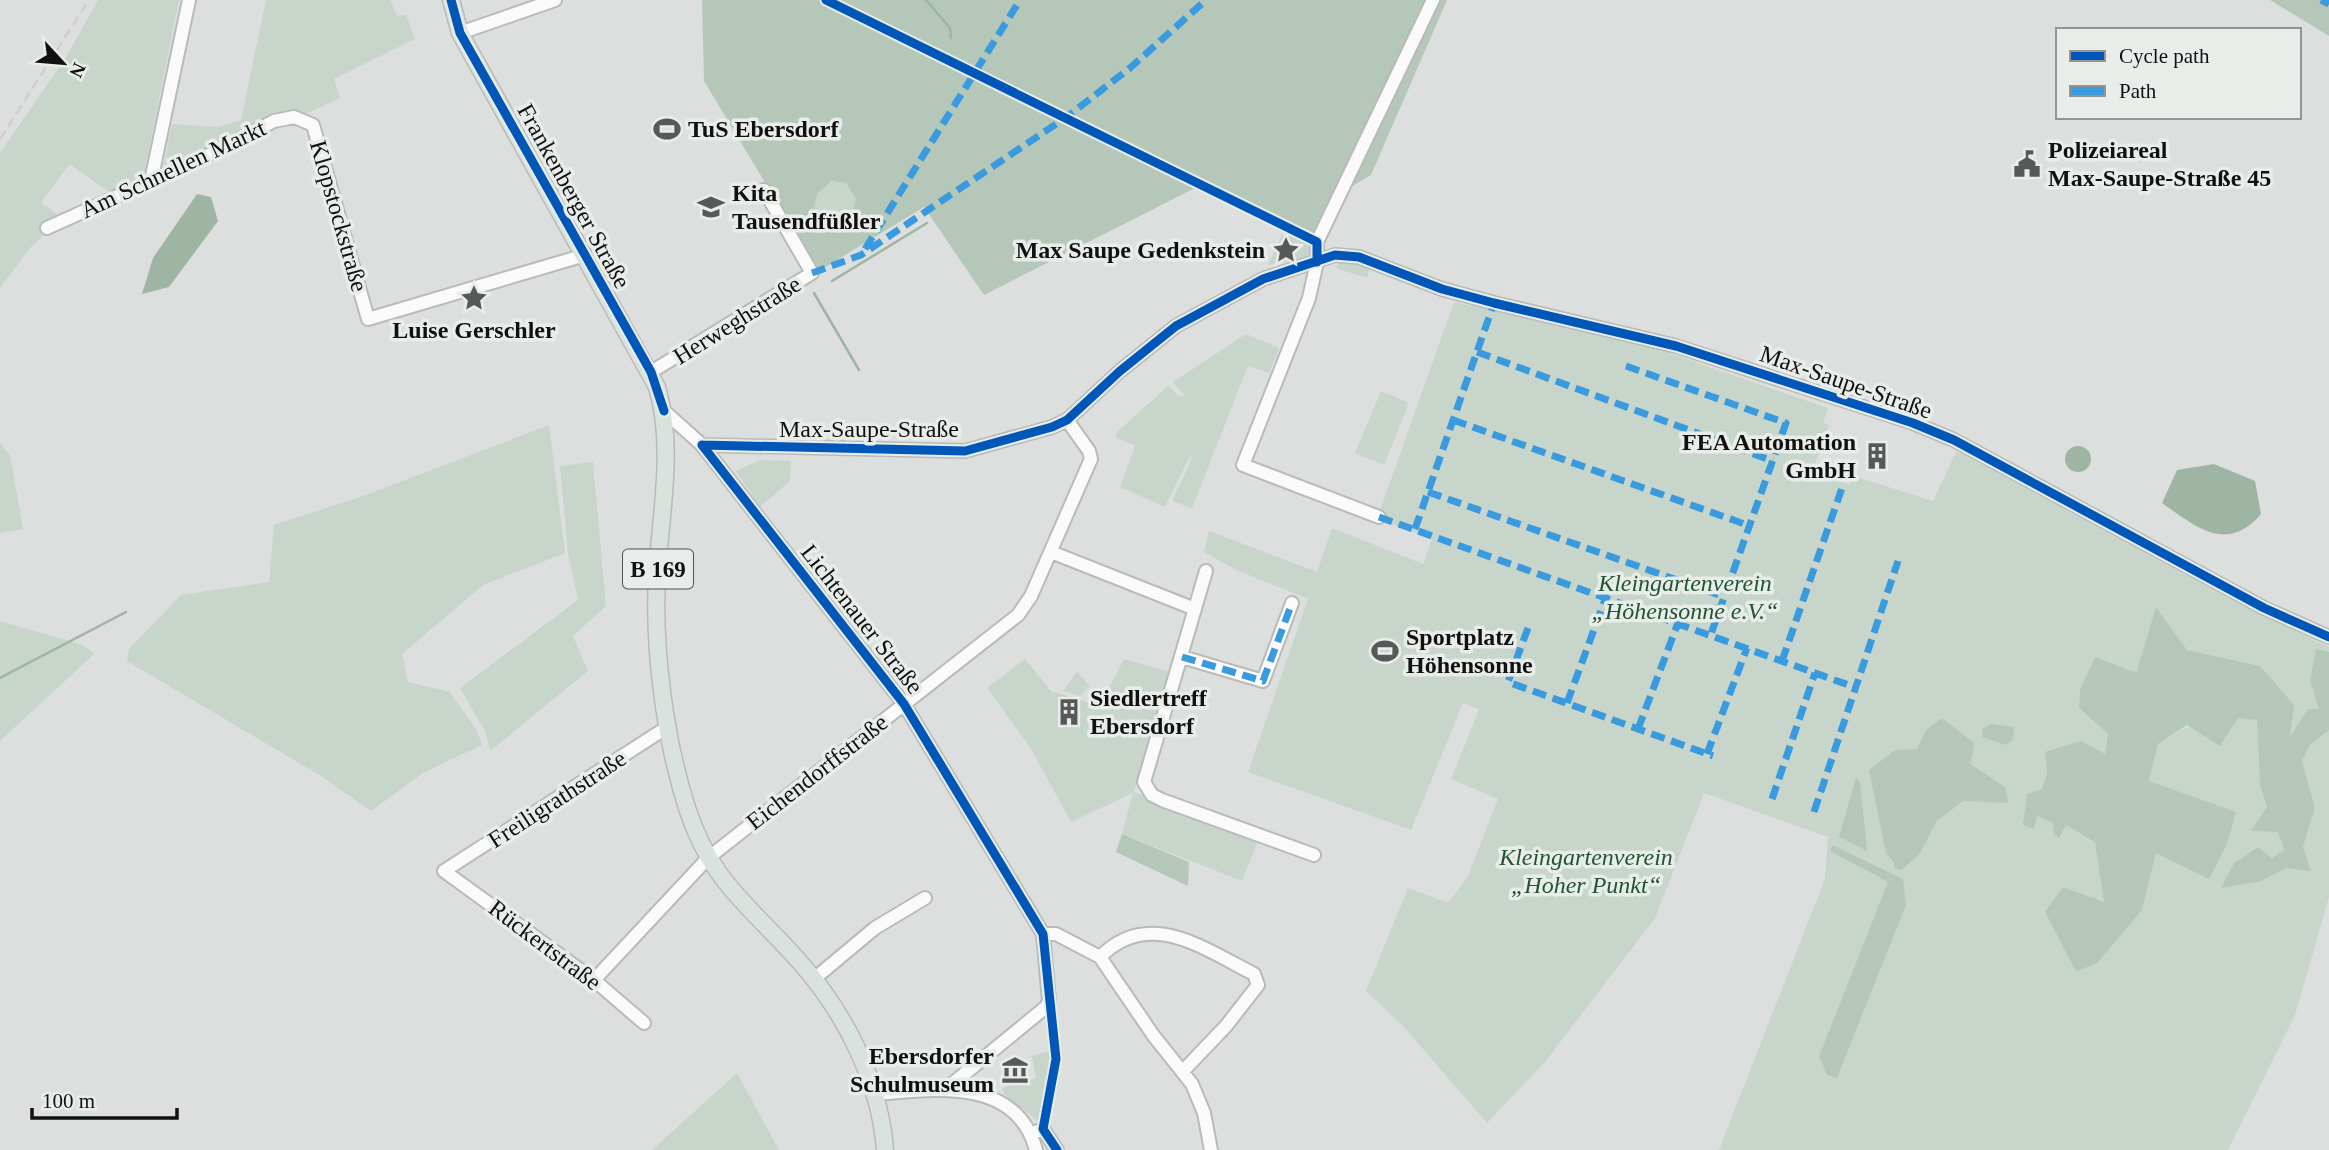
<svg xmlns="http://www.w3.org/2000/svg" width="2329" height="1150" font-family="Georgia,serif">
  <rect width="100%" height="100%" fill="#dcdfdd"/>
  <path fill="#c8d5cb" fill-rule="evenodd" d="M98 0H179L143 179 110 193 70 164 41 202 61 218 31 247 0 288V153L65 59Z
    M266 0H390L397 16 406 15 415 39 334 79 340 98 308 113 271 114 220 145 170 167 164 165 172 124 217 127 241 120Z
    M831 181 846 183 856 199 853 211 839 221 814 208 817 194Z
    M1282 235 1317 242V255L1268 265Z
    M1350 261 1370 268 1367 278 1336 268 1339 262Z
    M1454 302 1643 344 1828 408 1823 423 1829 425 1812 471 1849 485 1853 476 1933 501 1956 452 1961 453 2230 599 2329 647V660V652L2316 650 2310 681 2319 709 2290 738 2260 666 2187 650 2156 607 2136 673 2079 708 2108 734 2105 754 2047 773 2037 816 2053 823 2054 835 2061 838 2066 825 2095 841 2104 902 2045 912 2076 972 2142 910 2156 853 2235 812 2149 782 2158 744C2191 722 2216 714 2257 720L2260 786 2267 808 2252 831 2278 832 2284 850 2272 858 2258 847 2234 863 2222 888 2259 882 2287 868 2303 847 2315 808 2302 761 2310 745 2329 730V897L2295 1015 2228 1150H1719L1825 879 1828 837 1704 793 1655 918 1545 1062 1487 1123 1403 1026 1366 991 1408 888 1448 903 1468 876 1498 799 1451 779 1479 710 1463 703 1411 830 1248 772 1308 599 1234 569 1204 552 1209 531 1317 572 1332 528 1423 564 1432 539 1377 519ZM1925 731 2005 787 2009 802 1965 801 1937 821 1919 855 1894 863V750L1917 749ZM1833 845 1903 879 1819 1056 1888 882 1831 851Z
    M1246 334 1279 348 1269 373 1248 366 1192 508 1172 501 1192 458 1190 456 1165 507 1120 487 1135 446 1117 438 1116 433 1168 386 1179 396H1185L1173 382Z
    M1381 391 1409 403 1384 465 1355 453Z
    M549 425 565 553 483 585 402 654 408 682 450 692 477 731 482 745 423 773 371 811 321 776 127 661 129 649 181 595 269 582 274 525 366 495Z
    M0 443 10 455 23 529 0 533Z
    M760 460 791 461 790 481 760 507 736 471Z
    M593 462 606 606 573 636 588 671 490 751 486 733 460 688 578 600 568 553 560 466Z
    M0 621 83 645 94 654 0 741Z
    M1025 659 1051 691 1100 706 1124 659 1169 672 1134 792 1259 838 1242 881 1122 834 1133 793 1071 822 1030 747 987 688Z
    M1077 672 1090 686 1080 696 1063 691Z
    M1053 1050 1045 1115 1037 1120 1004 1094 1002 1088 1036 1078 1032 1056Z
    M737 1073 779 1150H652Z"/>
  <path fill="#b4c7b9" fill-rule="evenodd" d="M702 0H1447L1371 175 1339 194 1317 242 1197 187 984 295 924 207 822 269 816 267 704 81ZM831 181 846 183 856 199 853 211 839 221 814 208 817 194Z
    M2270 0H2329V36Z
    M2156 607 2187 650 2260 666 2294 705 2290 737 2308 709H2319L2310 681 2316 649 2329 652V730L2310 745 2302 761 2315 808 2303 847 2311 871 2287 868 2259 882 2221 888 2234 863 2258 847 2272 858 2284 850 2278 832 2251 831 2267 807 2260 786 2257 720 2238 718 2220 746 2187 725 2158 744 2149 781 2236 812 2227 844 2209 879 2156 853 2142 910 2098 962 2076 972 2045 912 2063 887 2104 902 2095 842 2066 825 2060 838 2054 835 2053 823 2037 816 2034 829 2023 825 2027 794 2042 789 2047 773 2045 752 2081 741 2105 754 2108 734 2079 708 2080 690 2095 657 2136 673Z
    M1942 718 1974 743 1971 764 2005 787 2009 803 1964 801 1937 821 1919 855 1901 870 1894 868V863L1886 853 1869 770 1895 750 1917 749 1925 731Z
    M1991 724 2014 727 2013 739 2006 745 1982 737V729Z
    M1856 778 1860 782 1867 851 1839 837Z
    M1122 834 1189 862 1188 886 1116 852Z
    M1833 845 1903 879 1906 905 1837 1078 1827 1075 1819 1056 1888 882 1830 851Z"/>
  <path fill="#9eb5a4" d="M197 194 211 197 218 221 169 287 142 294 153 258Z
    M2065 459a13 13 0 1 1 26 0a13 13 0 1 1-26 0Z
    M2214 464 2255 481 2261 514C2227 554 2196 527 2162 503L2177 470Z"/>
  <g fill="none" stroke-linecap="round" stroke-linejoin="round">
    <path stroke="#9eb5a4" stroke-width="2.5" d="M926 0 950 28 951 38
      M832 281 927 223
      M814 293 859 370
      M0 678 126 612"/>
    <defs>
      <path id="minor" d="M460 33 555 0
        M151 181 189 0
        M47 228 211 154 274 121 294 117 313 125 368 319 585 255
        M651 372 812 273 764 190
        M664 411 702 445 904 704 1043 934 1049 1001 1046 1007 946 1089
        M702 445 965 451 1052 427 1067 420 1120 371 1176 326 1263 279 1335 255 1359 257 1442 289 1494 303 1676 346 1913 423 1954 440 2264 608 2329 637
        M1379 517 1243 465 1309 298 1317 262V242L1433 0
        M1051 552 1195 609
        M1206 571 1144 782 1152 795 1162 800 1314 855
        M1182 657 1263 681 1292 603
        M1043 934H1056L1100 957 1153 1035 1192 1084 1204 1113 1211 1150
        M1100 957C1149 907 1204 949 1254 974L1258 985 1226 1026 1184 1070
        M814 979 875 928 925 898
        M594 980 708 858 1018 615 1031 596 1091 459 1089 451 1067 420
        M644 1023 594 980 444 871 669 726
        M874 1094C932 1090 1016 1075 1036 1150
        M1031 1134 1043 1129 1057 1150"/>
      <path id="major" d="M451 0 460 33 657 387C675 448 660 515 657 577 653 649 665 739 687 808 711 882 749 905 798 960 844 1011 880 1081 885 1150"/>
    </defs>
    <use href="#minor" stroke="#b8bbb9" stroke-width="16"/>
    <use href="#major" stroke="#b9bbba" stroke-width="19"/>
    <use href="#minor" stroke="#fafafa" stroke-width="12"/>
    <use href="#major" stroke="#dae2dd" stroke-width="16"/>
    <path stroke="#cecfce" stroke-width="2.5" stroke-dasharray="10 5" stroke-linecap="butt" d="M0 139 89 0"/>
    <path stroke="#3a9ade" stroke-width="7" stroke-dasharray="14 7" stroke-linecap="butt" d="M2321 0 2329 4
      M865 249 1020 0
      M812 273 861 255 1068 116 1130 68 1206 0
      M1477 352 1773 461
      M1626 366 1786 423 1711 634
      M1453 420 1750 526
      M1428 492 1725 597
      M1379 517 1857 688
      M1415 529 1494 303
      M1528 628 1508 682 1713 756
      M1182 657 1263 681 1292 603
      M1782 661 1843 485
      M1567 703 1606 597
      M1638 729 1678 623
      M1707 754 1747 648
      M1772 799 1815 673
      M1814 812 1898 561"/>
    <defs>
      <path id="cycleway" d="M451 0 460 33 651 372 664 411
        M826 0 1317 242V262
        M702 445 965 451 1052 427 1067 420 1120 371 1176 326 1263 279 1335 255 1359 257 1442 289 1494 303 1676 346 1913 423 1954 440 2264 608 2329 637
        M702 445 904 704 1043 934 1056 1059 1043 1129 1057 1150"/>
    </defs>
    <use href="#cycleway" stroke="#e9edea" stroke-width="13"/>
    <use href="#cycleway" stroke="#0057b8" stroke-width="9"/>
  </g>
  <defs>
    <symbol id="stadium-bare" viewBox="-9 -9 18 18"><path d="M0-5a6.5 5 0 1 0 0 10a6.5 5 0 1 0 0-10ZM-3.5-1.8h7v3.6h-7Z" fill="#575958" stroke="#e9edea" stroke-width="2.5" paint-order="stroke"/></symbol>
    <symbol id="civic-bare" viewBox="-9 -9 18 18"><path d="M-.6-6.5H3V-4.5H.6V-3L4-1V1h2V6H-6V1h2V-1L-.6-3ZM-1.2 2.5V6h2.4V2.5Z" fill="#575958" stroke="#e9edea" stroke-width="2.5" paint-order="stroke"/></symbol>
    <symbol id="school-bare" viewBox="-9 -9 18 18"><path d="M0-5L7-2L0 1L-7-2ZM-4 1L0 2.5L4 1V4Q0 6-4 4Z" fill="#575958" stroke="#e9edea" stroke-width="2.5" paint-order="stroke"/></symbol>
    <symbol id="sight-bare" viewBox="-9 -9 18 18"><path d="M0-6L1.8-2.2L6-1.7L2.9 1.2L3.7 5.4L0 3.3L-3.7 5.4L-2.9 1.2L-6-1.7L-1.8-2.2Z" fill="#575958" stroke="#e9edea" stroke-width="2.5" paint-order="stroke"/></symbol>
    <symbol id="building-bare" viewBox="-9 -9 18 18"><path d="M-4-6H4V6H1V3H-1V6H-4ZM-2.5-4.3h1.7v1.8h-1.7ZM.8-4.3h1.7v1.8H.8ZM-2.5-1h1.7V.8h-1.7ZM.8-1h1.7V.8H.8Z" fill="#575958" stroke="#e9edea" stroke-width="2.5" paint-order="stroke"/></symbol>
    <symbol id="museum-bare" viewBox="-9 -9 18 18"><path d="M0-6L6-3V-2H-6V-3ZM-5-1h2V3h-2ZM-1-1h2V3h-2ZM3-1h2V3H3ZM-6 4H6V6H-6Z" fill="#575958" stroke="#e9edea" stroke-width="2.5" paint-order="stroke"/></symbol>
  </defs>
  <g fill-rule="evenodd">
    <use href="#stadium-bare" x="648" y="110" width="38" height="38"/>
    <use href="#civic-bare" x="2008" y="145" width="38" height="38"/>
    <use href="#school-bare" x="692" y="188" width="38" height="38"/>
    <use href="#sight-bare" x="1267" y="231" width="38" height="38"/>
    <use href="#sight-bare" x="455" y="279" width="38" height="38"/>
    <use href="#building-bare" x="1858" y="437" width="38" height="38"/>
    <use href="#stadium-bare" x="1366" y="632" width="38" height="38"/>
    <use href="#building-bare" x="1050" y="693" width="38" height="38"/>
    <use href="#museum-bare" x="996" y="1051" width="38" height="38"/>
  </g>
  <g text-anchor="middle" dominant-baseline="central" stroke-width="7" stroke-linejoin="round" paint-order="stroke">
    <rect fill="#e9edea" stroke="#515351" stroke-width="2" x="623" y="549.5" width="70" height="39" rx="5"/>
    <g font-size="23" font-weight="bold" fill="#101110">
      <text x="658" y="569">B 169</text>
    </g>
    <g font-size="24" font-weight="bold" fill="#101110" stroke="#e9edea" text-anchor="start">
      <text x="688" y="129">TuS Ebersdorf</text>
      <text x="2048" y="150">Polizeiareal<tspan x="2048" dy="28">Max-Saupe-Straße 45</tspan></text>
      <text x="732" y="193">Kita<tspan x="732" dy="28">Tausendfüßler</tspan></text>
      <text x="1265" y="250" text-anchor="end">Max Saupe Gedenkstein</text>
      <text x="474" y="330" text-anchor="middle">Luise Gerschler</text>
      <text x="1856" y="442" text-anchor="end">FEA Automation<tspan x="1856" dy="28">GmbH</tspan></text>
      <text x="1406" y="637">Sportplatz<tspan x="1406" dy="28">Höhensonne</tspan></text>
      <text x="1090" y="698">Siedlertreff<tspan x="1090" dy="28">Ebersdorf</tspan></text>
      <text x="994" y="1056" text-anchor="end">Ebersdorfer<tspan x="994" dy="28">Schulmuseum</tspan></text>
    </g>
    <g font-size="24" fill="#101110" stroke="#e9edea">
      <text transform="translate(173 169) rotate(-25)">Am Schnellen Markt</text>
      <text transform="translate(574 196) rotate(61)">Frankenberger Straße</text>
      <text transform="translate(339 216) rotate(74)">Klopstockstraße</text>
      <text transform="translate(737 320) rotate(-32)">Herweghstraße</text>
      <text transform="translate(1846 382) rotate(19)">Max-Saupe-Straße</text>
      <text x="869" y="429">Max-Saupe-Straße</text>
      <text transform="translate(862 619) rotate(52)">Lichtenauer Straße</text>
      <text transform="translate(817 772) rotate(-38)">Eichendorffstraße</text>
      <text transform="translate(557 799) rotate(-33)">Freiligrathstraße</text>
      <text transform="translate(545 945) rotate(37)">Rückertstraße</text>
    </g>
    <g font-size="24" font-style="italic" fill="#225434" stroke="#e9edea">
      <text x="1685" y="583">Kleingartenverein<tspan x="1685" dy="28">„Höhensonne e.V.“</tspan></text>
      <text x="1586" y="857">Kleingartenverein<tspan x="1586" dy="28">„Hoher Punkt“</tspan></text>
    </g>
  </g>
  <rect x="2056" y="28" width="245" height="91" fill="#e9edea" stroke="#929593" stroke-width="2"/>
  <rect x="2070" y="51" width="35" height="10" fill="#0057b8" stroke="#929593" stroke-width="2"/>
  <text x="2119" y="63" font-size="21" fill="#101110">Cycle path</text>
  <rect x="2070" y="86" width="35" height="10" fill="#3a9ade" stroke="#929593" stroke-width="2"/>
  <text x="2119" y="98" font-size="21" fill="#101110">Path</text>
  <g transform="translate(63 63) rotate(116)" stroke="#e9edea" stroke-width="5" paint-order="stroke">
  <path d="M0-5L12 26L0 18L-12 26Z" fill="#101110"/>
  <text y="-10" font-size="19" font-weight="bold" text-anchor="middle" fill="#101110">N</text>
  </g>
  <path d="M32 1108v10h145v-10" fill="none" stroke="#101110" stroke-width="3.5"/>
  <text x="42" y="1108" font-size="21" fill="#101110" stroke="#e9edea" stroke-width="5" paint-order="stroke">100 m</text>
</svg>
